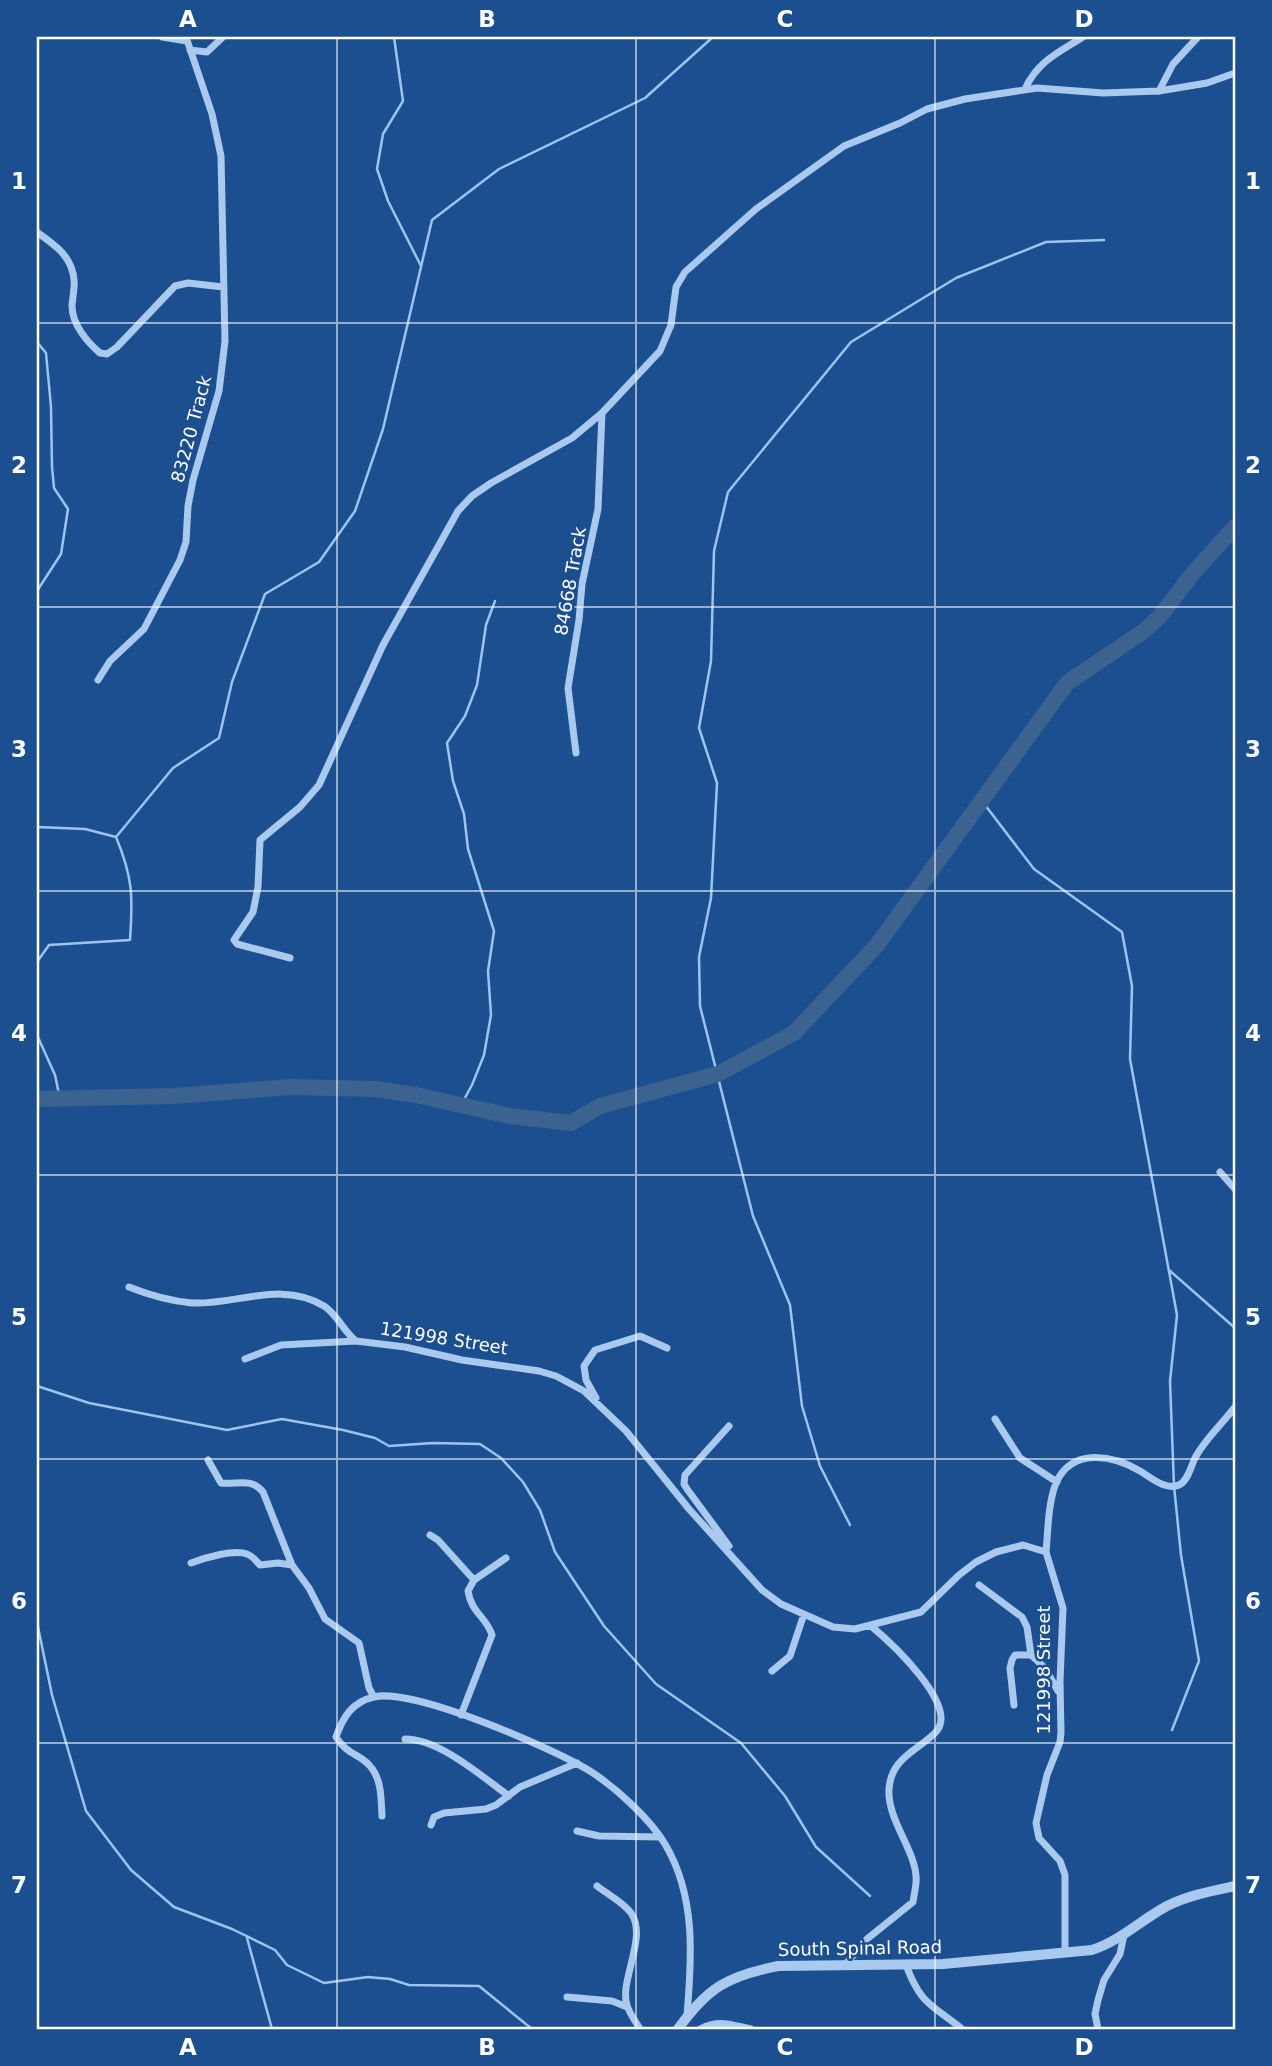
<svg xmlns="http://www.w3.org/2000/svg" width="1272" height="2066" font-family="'DejaVu Sans',sans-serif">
  <rect width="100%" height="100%" fill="#1b4f8f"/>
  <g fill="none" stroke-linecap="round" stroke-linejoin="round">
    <path stroke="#9cc4f0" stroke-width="2.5" d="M394 37 403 101 383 134 377 169 388 201 421 266
      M37 342 46 353 51 407 52 467 54 488 68 509 61 554 37 591
      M982 801 1034 869 1122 932 1132 986 1130 1059 1177 1315 1170 1381 1174 1486 1181 1555 1199 1661 1172 1730
      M37 827 85 829 116 837C133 878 133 896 130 940L49 945 37 962
      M116 837 173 768 219 738 232 682 265 594 319 562 355 511 383 429 432 220 499 169 645 98 713 37
      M37 1035 55 1075 60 1099
      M461 1105 472 1085 484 1055 491 1015 488 971 494 931 468 849 464 814 453 781 447 743 465 716 477 685 486 625 495 601
      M1169 1270 1235 1328
      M37 1386 89 1403 227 1430 282 1419 343 1430 375 1438 389 1446 433 1443 480 1444 501 1458 523 1482 540 1510 555 1552 604 1626 656 1684 741 1743 785 1796 816 1847 870 1896
      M850 1525 820 1466 802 1406 790 1305 753 1216 700 1006 699 957 711 898 717 783 699 728 711 661 714 551 728 492 851 342 956 278 1046 242 1104 240
      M37 1622 52 1695 86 1811 131 1870 174 1907 232 1929 275 1950 287 1965 324 1983 368 1977 390 1979 409 1985 479 1986 532 2029
      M247 1938 272 2029"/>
    <path stroke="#3c6290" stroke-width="16" d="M37 1099 173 1096 291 1087 375 1089 416 1095 510 1116 571 1123 600 1106 718 1074 794 1033 877 945 1067 683 1144 631 1160 616 1194 572 1235 527"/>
    <path stroke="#a9c9ee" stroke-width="7" d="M162 37 187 41
      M190 50 207 52 223 37
      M1025 89C1038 61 1058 53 1083 37
      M1159 91 1173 64 1198 37
      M37 232C50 242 65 251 71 267 77 281 73 292 72 306 72 324 87 342 100 353L107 354 117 347 175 286 188 283 223 287
      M98 680 110 661 144 629 180 560 186 542 188 506 193 480 219 391 225 341 221 156 212 114 186 37
      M576 753 568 688 579 620 582 584 598 509 602 413
      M290 958 237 944 234 940 253 912 258 887 260 840 300 807 319 785 383 645 458 511 472 496 491 483 572 438 602 413 660 351 671 325 676 287 685 272 756 209 844 146 900 123 927 109 965 99 1037 88 1103 93 1159 91 1207 83 1235 73
      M1220 1172 1235 1189
      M129 1287C149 1295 170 1301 192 1303 236 1305 282 1280 324 1306 338 1315 343 1331 356 1341L405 1347 462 1360 539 1371 556 1376 584 1391 626 1431 689 1509 762 1590 781 1604 833 1627 855 1629 921 1612 959 1575 976 1562 996 1552 1023 1545 1046 1552 1063 1608 1060 1681 1061 1733 1060 1742 1047 1775 1036 1823 1039 1838 1060 1861 1065 1875V1953
      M245 1359 281 1345 356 1341
      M596 1398 586 1380 584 1366 595 1350 640 1336 667 1348
      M995 1419 1020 1458 1057 1482
      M729 1426 685 1475 684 1484 687 1489 729 1546
      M208 1460 221 1483C237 1485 251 1477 263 1492L292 1565 309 1588 325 1619 359 1643 369 1688 374 1697
      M430 1535 438 1540 474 1580
      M1046 1552C1048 1531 1048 1503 1056 1483 1072 1447 1113 1455 1140 1471 1150 1477 1166 1491 1179 1485 1188 1481 1191 1466 1195 1458 1205 1439 1222 1424 1235 1407
      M191 1563C204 1558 234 1549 247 1554 253 1556 256 1561 260 1565L278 1563 292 1565
      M979 1585 1022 1617 1027 1627 1031 1655 1045 1668 1058 1691
      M772 1671 790 1656 804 1614
      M1014 1705 1010 1668 1012 1660 1015 1655H1031
      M461 1715 492 1635C487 1618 471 1612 468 1591L474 1580 506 1558
      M405 1739C440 1739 481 1776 509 1796
      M382 1816C381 1800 382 1779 370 1766 359 1753 348 1756 336 1737 343 1717 352 1702 374 1697 412 1687 558 1750 593 1773 617 1789 650 1819 665 1844 696 1896 692 1957 687 2015
      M431 1825 434 1817 444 1813 486 1809 496 1805 520 1787 577 1763
      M577 1831 599 1836 660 1837
      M597 1886C607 1894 623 1902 631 1913 648 1937 619 1981 627 2005 629 2013 636 2022 640 2029
      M845 1965 867 1939 913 1902C914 1894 917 1884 916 1876 914 1848 887 1819 889 1789 891 1758 917 1751 935 1733 962 1707 889 1641 871 1626
      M906 1965C921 2005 931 2004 962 2029
      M567 1997 612 2001 627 2007
      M700 2029C719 2019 731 2025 751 2029
      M1098 2029 1095 2014 1098 2000 1104 1980 1120 1954 1124 1935"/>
    <path stroke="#a9c9ee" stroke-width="10" d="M678 2029C708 1987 728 1976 778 1966L943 1964 1092 1950C1120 1941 1141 1920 1167 1906 1189 1895 1212 1891 1235 1886"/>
  </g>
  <path fill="none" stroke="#fff" stroke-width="2" stroke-opacity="0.55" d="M337 37V2029M636 37V2029M935 37V2029M37 323H1235M37 607H1235M37 891H1235M37 1175H1235M37 1459H1235M37 1743H1235"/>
  <g text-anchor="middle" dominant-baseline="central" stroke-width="5" stroke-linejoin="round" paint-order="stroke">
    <g font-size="18" fill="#fff" stroke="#1b4f8f">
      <text transform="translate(191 429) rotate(-75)">83220 Track</text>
      <text transform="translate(570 581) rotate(-80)">84668 Track</text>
      <text transform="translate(444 1338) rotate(9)">121998 Street</text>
      <text transform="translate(1043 1670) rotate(-90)">121998 Street</text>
      <text transform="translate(860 1948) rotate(-1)">South Spinal Road</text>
    </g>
  </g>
  <rect width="1272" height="2066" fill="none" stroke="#1b4f8f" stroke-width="77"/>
  <rect x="38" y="38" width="1196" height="1990" fill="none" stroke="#fff" stroke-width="2.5"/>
  <g font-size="23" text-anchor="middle" font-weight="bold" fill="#fff">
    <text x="188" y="27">A</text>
    <text x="487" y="27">B</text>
    <text x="785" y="27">C</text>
    <text x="1084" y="27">D</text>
    <text x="19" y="189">1</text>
    <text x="1253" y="189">1</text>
    <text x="19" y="473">2</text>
    <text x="1253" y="473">2</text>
    <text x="19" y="757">3</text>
    <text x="1253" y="757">3</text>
    <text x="19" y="1041">4</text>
    <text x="1253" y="1041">4</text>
    <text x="19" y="1325">5</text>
    <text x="1253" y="1325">5</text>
    <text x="19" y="1609">6</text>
    <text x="1253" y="1609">6</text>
    <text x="19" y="1893">7</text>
    <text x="1253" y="1893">7</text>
    <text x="188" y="2055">A</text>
    <text x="487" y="2055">B</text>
    <text x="785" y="2055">C</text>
    <text x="1084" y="2055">D</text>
  </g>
</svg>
